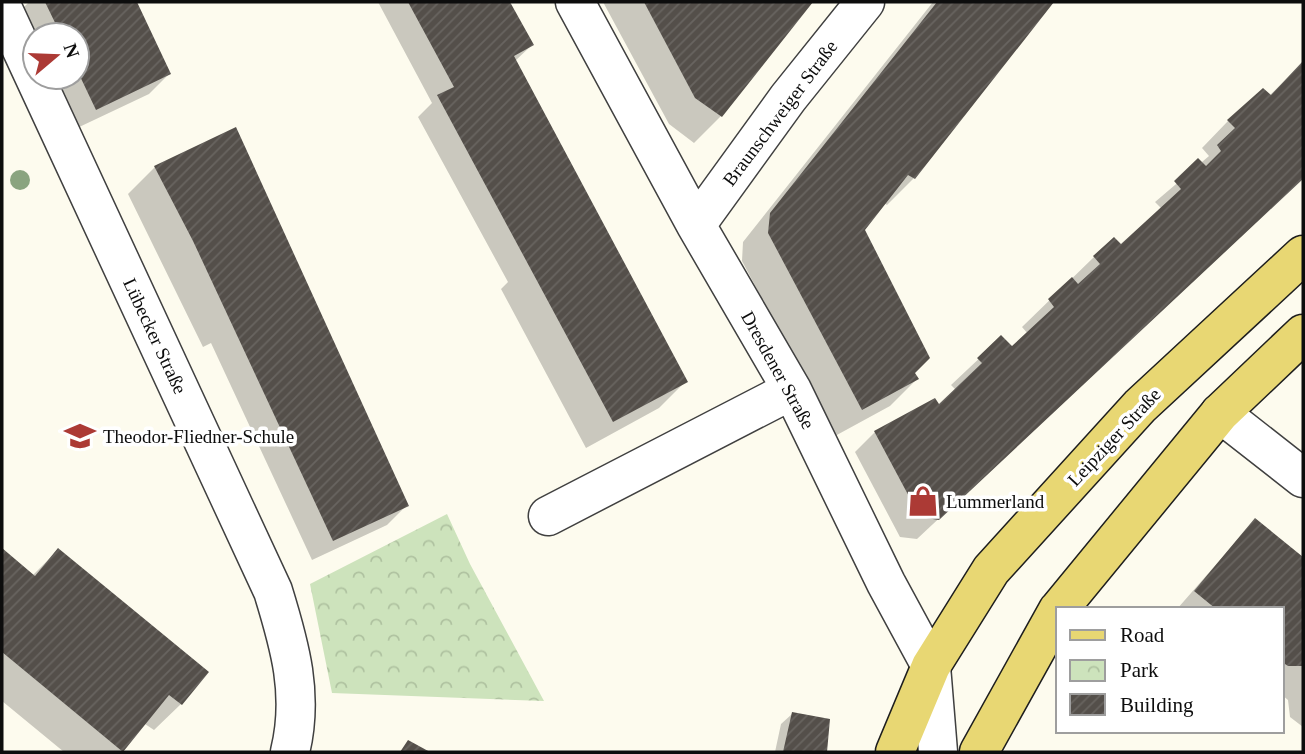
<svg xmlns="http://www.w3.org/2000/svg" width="1305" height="754" font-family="Georgia,serif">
  <defs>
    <pattern id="park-crowns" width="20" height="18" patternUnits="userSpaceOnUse" patternTransform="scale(1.75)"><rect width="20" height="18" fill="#cde3bc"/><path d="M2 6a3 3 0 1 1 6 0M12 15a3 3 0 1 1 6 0" fill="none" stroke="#afc2a0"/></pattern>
    <pattern id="building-hatch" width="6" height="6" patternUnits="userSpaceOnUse" patternTransform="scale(1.75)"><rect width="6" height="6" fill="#544f4a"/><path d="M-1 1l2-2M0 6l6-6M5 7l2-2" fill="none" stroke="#686460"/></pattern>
  </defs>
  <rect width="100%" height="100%" fill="#fdfbee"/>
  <path fill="url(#park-crowns)" d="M447 514 470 564 544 701 332 693 310 584Z"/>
  <path fill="#0003" d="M29 2H135L169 74 149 94 75 129 51 77H77V35H35L20 11Z
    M378 2H509L532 45 515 61 686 381 659 408 586 448 501 289 508 282 418 117 432 103Z
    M603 2H811L721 116 694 143 669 124Z
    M933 2H1050L914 178 887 205 884 203 863 230 917 379 890 406 835 436 742 261 743 242Z
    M1303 63V178L917 539 900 537 855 452 875 432 938 407 956 390 951 385 1001 338 1012 349 1028 334 1022 327 1094 257 1121 247 1162 209 1155 202 1209 156 1202 148 1228 121 1269 96Z
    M155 167 407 505 387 525 312 560 211 343 203 347 128 194Z
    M1255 520 1303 560V727L1290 717 1288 700 1282 695V609H1177Z
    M2 550 32 576 58 550 181 704 154 730 145 724 122 752H64L2 701Z
    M792 714 828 720 823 752H775L781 724Z"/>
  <path fill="url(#building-hatch)" d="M45 2H137L171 74 96 110 77 70V35H61Z
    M408 2H510L534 45 514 56 688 382 613 422 437 95 454 87Z
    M644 2H813L722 117 695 98Z
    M937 2H1054L915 179 908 175 865 230 930 358 915 373 919 379 862 410 768 233 770 213Z
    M1303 61V179L939 520 920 517 874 431 935 398 939 404 982 363 977 358 1001 335 1012 346 1054 307 1048 299 1072 277 1078 284 1100 264 1093 256 1114 237 1121 244 1181 189 1174 181 1198 158 1206 166 1221 151 1217 145 1235 128 1227 120 1263 88 1271 95Z
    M236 127 409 506 333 541 193 241 154 166Z
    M1255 518 1303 557V666H1288L1282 662V609H1216L1194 591Z
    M2 548 35 576 58 548 209 672 182 705 169 695 123 752 2 652Z
    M792 712 830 719 827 752H783Z
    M408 740 430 752H400Z"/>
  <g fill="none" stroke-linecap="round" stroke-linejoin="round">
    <defs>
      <path id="minor" d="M575 2 696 225 792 390 886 583 931 666 938 752
        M2 7 273 591C290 646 304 695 290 752
        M696 225 788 98 865 2
        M1220 413 1303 478
        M548 516 792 390"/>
      <path id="major" d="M1059 609 1220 413 1303 334
        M895 752 931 666 991 570 1140 406 1303 255
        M979 752 1058 610"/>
    </defs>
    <use href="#minor" stroke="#404040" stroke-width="41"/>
    <use href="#major" stroke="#1e1e1e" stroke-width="41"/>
    <use href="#minor" stroke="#fff" stroke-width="38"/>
    <use href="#major" stroke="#e8d773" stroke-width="38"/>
  </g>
  <circle fill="#8aa47f" cx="20" cy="180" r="10"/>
  <defs>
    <symbol id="school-bare" viewBox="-9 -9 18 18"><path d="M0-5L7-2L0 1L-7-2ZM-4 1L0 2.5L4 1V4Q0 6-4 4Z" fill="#ac3a35" stroke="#fff" stroke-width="2.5" paint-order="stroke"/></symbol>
    <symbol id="shop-bare" viewBox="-9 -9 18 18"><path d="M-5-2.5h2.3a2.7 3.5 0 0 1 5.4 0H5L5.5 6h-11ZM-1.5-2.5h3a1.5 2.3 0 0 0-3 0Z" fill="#ac3a35" stroke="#fff" stroke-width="2.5" paint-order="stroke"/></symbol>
  </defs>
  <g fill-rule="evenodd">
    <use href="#school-bare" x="58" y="414" width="44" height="44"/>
    <use href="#shop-bare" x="901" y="479" width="44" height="44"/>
  </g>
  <g text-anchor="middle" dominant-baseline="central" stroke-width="7" stroke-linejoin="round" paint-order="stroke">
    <g font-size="19" fill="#0d0d0d" stroke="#fff">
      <text transform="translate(780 113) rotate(-53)">Braunschweiger Straße</text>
      <text transform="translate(155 336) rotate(65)">Lübecker Straße</text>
      <text transform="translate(778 370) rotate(61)">Dresdener Straße</text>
      <text transform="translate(1114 437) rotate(-47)">Leipziger Straße</text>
    </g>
    <g font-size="19" fill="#0d0d0d" stroke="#fff" text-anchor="start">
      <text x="103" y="436">Theodor-Fliedner-Schule</text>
      <text x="946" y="501">Lummerland</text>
    </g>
  </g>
  <rect width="1305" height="754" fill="none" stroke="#0d0d0d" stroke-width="7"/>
  <rect x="1056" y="607" width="228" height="126" fill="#ffffff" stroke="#9e9e9e" stroke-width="2"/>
  <rect x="1070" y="630" width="35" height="10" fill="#e8d773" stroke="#9e9e9e" stroke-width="2"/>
  <text x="1120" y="642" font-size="21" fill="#0d0d0d">Road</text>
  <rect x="1070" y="660" width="35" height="21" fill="url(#park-crowns)" stroke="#9e9e9e" stroke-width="2"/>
  <text x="1120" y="677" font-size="21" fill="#0d0d0d">Park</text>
  <rect x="1070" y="694" width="35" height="21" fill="url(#building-hatch)" stroke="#9e9e9e" stroke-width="2"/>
  <text x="1120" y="712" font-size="21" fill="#0d0d0d">Building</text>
  <g transform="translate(56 56) rotate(71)"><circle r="33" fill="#ffffff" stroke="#9e9e9e" stroke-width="2"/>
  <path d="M0-5L12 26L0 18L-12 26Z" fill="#ac3a35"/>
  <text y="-10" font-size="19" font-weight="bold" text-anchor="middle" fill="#0d0d0d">N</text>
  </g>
</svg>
